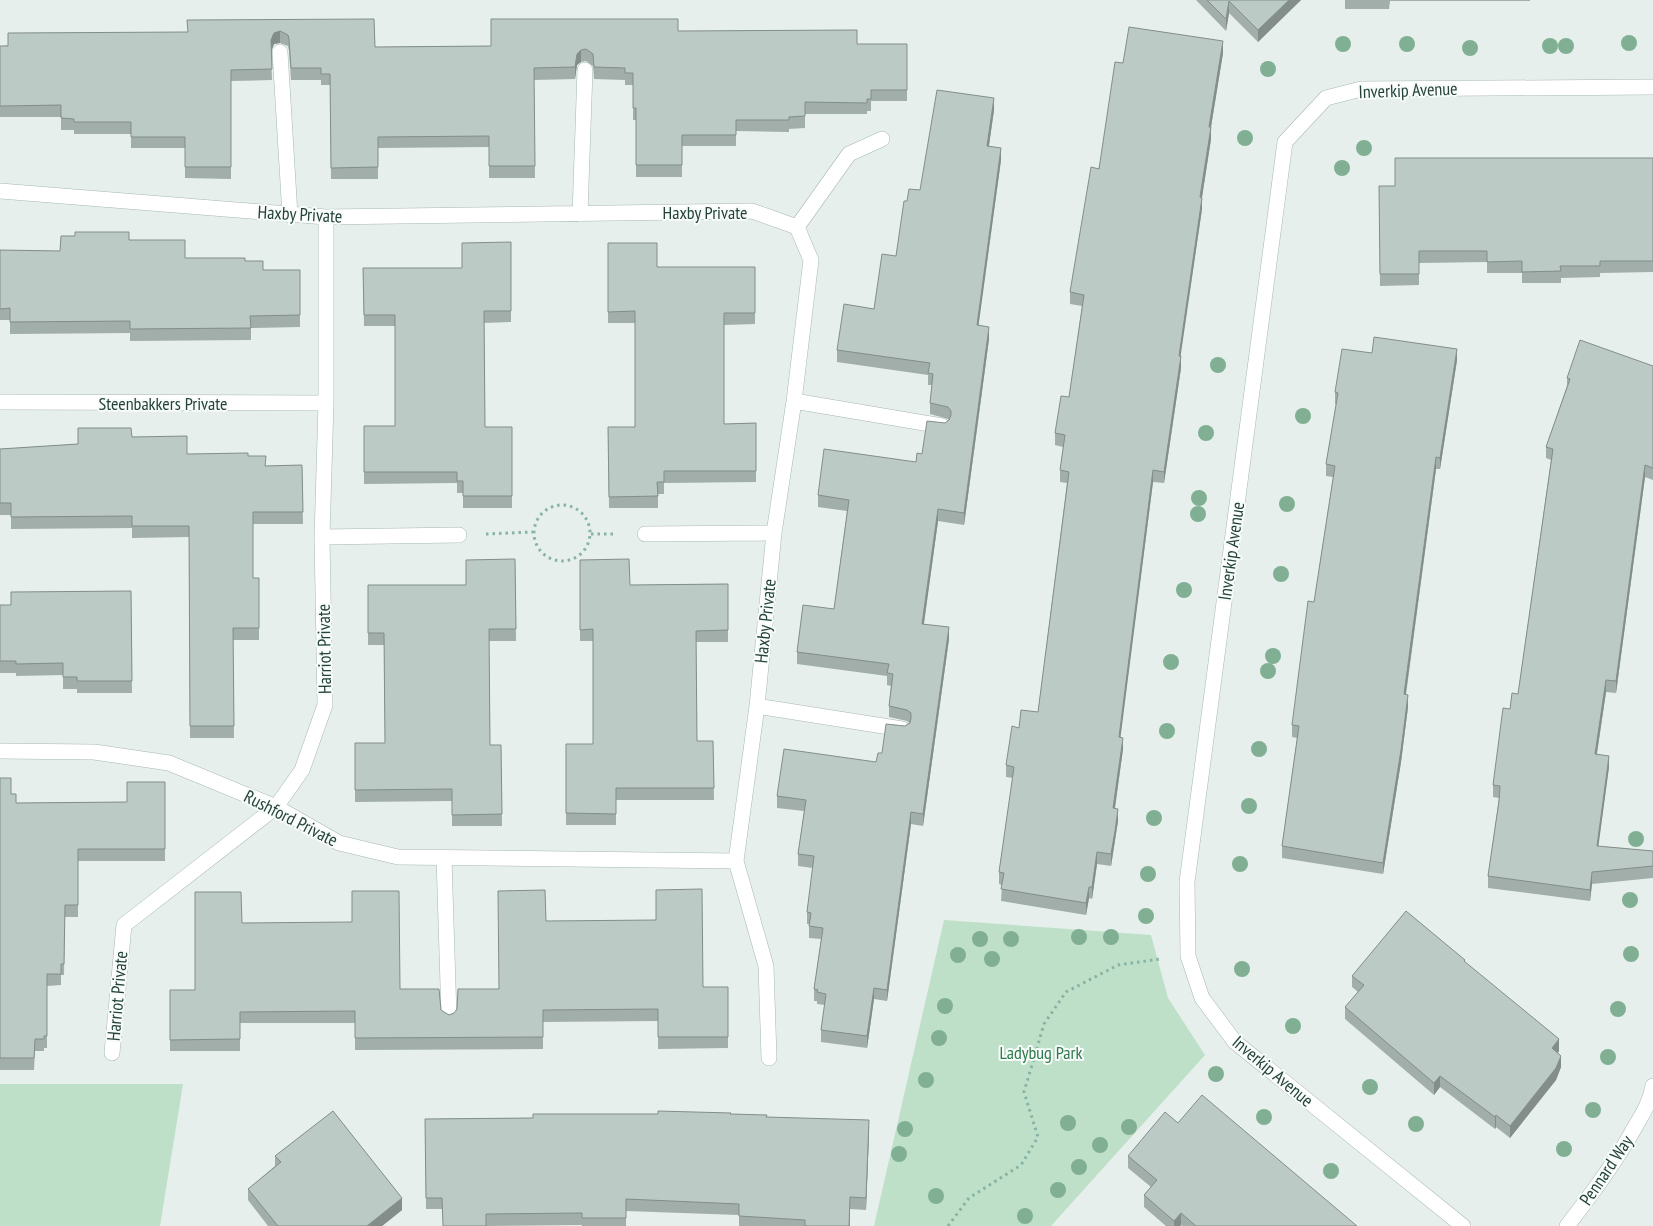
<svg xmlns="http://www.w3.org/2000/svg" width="1653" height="1226" font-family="'PT Sans Narrow',sans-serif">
  <rect width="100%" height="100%" fill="#e6efeb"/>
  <path fill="#bfe0c8" d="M944 920 1151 935 1168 998 1205 1055 1051 1226H874Z
    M0 1084H183L160 1226H0Z"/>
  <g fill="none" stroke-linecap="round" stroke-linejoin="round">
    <defs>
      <path id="minor" d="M280 52 290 215
        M0 191 326 217 752 211 797 227 811 260 794 401 774 533 757 706 736 861 766 966 769 1058
        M580 214 585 70
        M797 227 849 154 882 139
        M794 401 942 426
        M0 402 326 403
        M645 534 774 533
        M322 537 459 535
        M757 706 902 729
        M0 751 94 752 169 763 276 807 339 843 398 857 736 861
        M444 858 449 1017
        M112 1053 124 925 276 807 302 770 325 705 322 537 326 403V217
        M1463 1226 1235 1042 1202 998 1188 956 1187 882 1285 142 1326 98 1361 89 1653 87
        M1567 1226C1590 1196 1612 1167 1631 1134 1641 1116 1649 1106 1653 1086"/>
    </defs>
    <use href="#minor" stroke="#a8b8b2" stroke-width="16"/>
    <path stroke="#86b3a5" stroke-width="3" stroke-dasharray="2.5 4" stroke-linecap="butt" d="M534 533a28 28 0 1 1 56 0a28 28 0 1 1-56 0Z
      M486 534 533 532
      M591 534H617
      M948 1226 969 1198 1021 1165 1038 1137 1024 1092 1044 1024 1066 992 1118 965 1160 959"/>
    <use href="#minor" stroke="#fff" stroke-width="15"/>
  </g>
  <g fill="#80af93">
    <circle cx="1629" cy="43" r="8"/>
    <circle cx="1343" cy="44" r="8"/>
    <circle cx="1407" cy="44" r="8"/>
    <circle cx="1550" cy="46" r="8"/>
    <circle cx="1566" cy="46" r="8"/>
    <circle cx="1470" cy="48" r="8"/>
    <circle cx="1268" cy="69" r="8"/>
    <circle cx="1245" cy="138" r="8"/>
    <circle cx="1364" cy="148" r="8"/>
    <circle cx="1342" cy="168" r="8"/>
    <circle cx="1218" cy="365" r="8"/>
    <circle cx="1303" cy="416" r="8"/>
    <circle cx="1206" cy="433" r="8"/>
    <circle cx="1199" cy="498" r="8"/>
    <circle cx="1287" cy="504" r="8"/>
    <circle cx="1198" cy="514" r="8"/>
    <circle cx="1281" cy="574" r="8"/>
    <circle cx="1184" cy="590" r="8"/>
    <circle cx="1273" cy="656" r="8"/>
    <circle cx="1171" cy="662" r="8"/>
    <circle cx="1268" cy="671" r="8"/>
    <circle cx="1167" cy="731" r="8"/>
    <circle cx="1259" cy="749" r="8"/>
    <circle cx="1249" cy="806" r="8"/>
    <circle cx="1154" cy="818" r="8"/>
    <circle cx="1636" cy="839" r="8"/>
    <circle cx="1240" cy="864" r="8"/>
    <circle cx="1148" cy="874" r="8"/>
    <circle cx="1630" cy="900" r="8"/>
    <circle cx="1146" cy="916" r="8"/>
    <circle cx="1079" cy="937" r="8"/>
    <circle cx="1111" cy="937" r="8"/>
    <circle cx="980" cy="939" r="8"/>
    <circle cx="1011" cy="939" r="8"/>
    <circle cx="1631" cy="954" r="8"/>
    <circle cx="958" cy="955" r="8"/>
    <circle cx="992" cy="959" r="8"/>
    <circle cx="1242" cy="969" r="8"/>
    <circle cx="945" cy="1006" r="8"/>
    <circle cx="1618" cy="1009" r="8"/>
    <circle cx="1293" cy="1026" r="8"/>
    <circle cx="939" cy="1038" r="8"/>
    <circle cx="1608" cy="1057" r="8"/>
    <circle cx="1216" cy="1074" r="8"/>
    <circle cx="926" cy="1080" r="8"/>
    <circle cx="1370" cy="1087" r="8"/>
    <circle cx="1593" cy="1110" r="8"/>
    <circle cx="1264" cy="1117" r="8"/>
    <circle cx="1068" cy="1123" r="8"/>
    <circle cx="1416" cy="1124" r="8"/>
    <circle cx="1129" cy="1127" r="8"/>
    <circle cx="905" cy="1129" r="8"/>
    <circle cx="1100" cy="1145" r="8"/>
    <circle cx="1564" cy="1149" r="8"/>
    <circle cx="899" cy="1154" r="8"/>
    <circle cx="1079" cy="1167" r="8"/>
    <circle cx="1331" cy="1171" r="8"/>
    <circle cx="1058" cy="1190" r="8"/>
    <circle cx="936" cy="1196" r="8"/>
    <circle cx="1025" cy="1216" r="8"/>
  </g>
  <path fill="#a1aea9" d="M1196 0H1301L1258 42 1229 13 1226 31Z
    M1345 0H1530V1H1390L1389 9H1345Z
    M374 19 375 47 491 46 678 31 857 44H907V101H871V111H867V114H805V128L789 129V132L736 131V146H682V177H636V120H633V85H625V80L594 79 593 66 586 61 581 62 577 65 575 79 534 80 535 178H489V147L378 148V179H331L330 85H321V80H291L289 51 288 46 280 43 274 44 271 51 272 80 231 81V179L185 178V148H131V134H74V130H61V117H0V46Z
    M1223 53 1211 127V139L1202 198V209L1180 356 1181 368 1164 483 1153 482 1120 737 1123 749 1115 809 1118 821 1111 866 1097 864 1092 899 1089 898 1086 915 1001 901 1002 885 999 884V872L1013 778 1006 777V765L1019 728 1038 712 1067 483 1060 482V470L1063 447 1055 445V433L1069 397 1082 306 1070 304V292L1123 63Z
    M994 110 989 146 1001 160 978 326 989 339 980 407 964 525 938 521 924 624 949 639 923 826 911 824 887 1001 874 999 867 1048 821 1042V1030L825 1005 817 1004V1001H814V989L821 939 809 938V924H807V912L813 868 798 866V854L804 811 777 808V796L876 762 882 753 905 726 909 723 907 721 889 717V706L891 686 887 685V676L797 664V652L834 609 847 511 818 507V495L916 462 945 423 949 420 948 419 930 414V403L932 385H928V375L837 362V350L874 309 896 256 907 201 920 190Z
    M1653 158V272L1600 273V277L1561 278V283H1522V273H1487V262L1419 263V285L1380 286 1379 186H1395Z
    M129 240 185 258 245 261 263 270H300V327L251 328V340L130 341V333L10 334V320H0V250L60 251Z
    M511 242V322L484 323 485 427H512V508H463V493H457V483L364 484V426H395V326H364L363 268H462Z
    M608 243 657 267H755V324L724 325V424L756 423V482L664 483V494H658V508H609L608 427H635V323H608Z
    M1372 353 1457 360 1440 469H1436L1406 695 1408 707 1401 762 1383 874 1282 858V846L1297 738 1292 737V725L1314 602 1333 477 1326 476V464L1336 404H1335V392Z
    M1653 366V480L1645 477 1616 693 1606 692 1597 754 1609 767 1598 846 1653 851V878L1592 884 1590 901 1488 888V876L1499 798 1493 797V785L1510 709 1518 694 1551 460 1546 458V447L1567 386V378Z
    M132 437 187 454 248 456 266 466 302 465 303 524H253V578H259V640H233L234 738H190L189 537 132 538V528L11 529V515H0V449L78 444Z
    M515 559 516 641H489L490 745H501L502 826H452V801L355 802V743H385L384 645H368V585H466Z
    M580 560 630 585 728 584V642H696L697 741H713L714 800H616V825H566V744H593V641H580Z
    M131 591 132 693H77V689H63V675L16 676V673H0V605H11Z
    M0 778 16 803 127 802 165 782V861H78V917H65L64 975H61V985L47 986V1048H44V1051H35L34 1070H0Z
    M546 921 703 987H728V1048L658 1049V1021L543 1022V1049L355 1050V1023H240V1051H170V990H195L242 923 400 989 449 1015 454 1013 499 989Z
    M1465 962 1559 1051 1558 1053 1561 1067 1556 1080 1510 1138 1496 1127 1495 1129 1440 1087 1434 1095 1345 1019V1007L1358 992 1352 987V976Z
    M731 1114 766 1117 869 1132 866 1210 850 1209V1226H739V1215L626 1211V1226H582V1225L486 1226 442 1209H426L425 1119 533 1118Z
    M1178 1123 1357 1226H1182L1181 1225 1180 1226H1166L1144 1207V1195L1151 1187 1128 1168V1156Z
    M275 1156 402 1210 382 1226H268L248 1200V1189L275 1166Z"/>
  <path fill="#838d89" d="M1289 0H1301L1258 42V30Z
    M1229 1V13L1226 31V19Z
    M280 31V43L274 44 271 52V40L274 33Z
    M1223 41V53L1209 139V127Z
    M581 50V62L577 65 575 79V67L577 54Z
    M994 98V110L987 158V146Z
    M1211 127V139L1200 209V197Z
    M1001 148V160L977 337V325Z
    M1202 198V209L1179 367V356Z
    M989 327V339L964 525V513Z
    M1457 349V360L1440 469V458Z
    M1181 356V368L1164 483V472Z
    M1436 457V469L1404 706V694Z
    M1645 465V477L1616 693V681Z
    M1153 470V482L1119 749V737Z
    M938 509V521L922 636V624Z
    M949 627V639L923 826V814Z
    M1606 680V692L1595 765V754Z
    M1408 695V707L1401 762 1383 874V863Z
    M1123 738V749L1113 820V808Z
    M1609 756V767L1597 857V846Z
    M1118 809V821L1111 866V854Z
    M911 812V824L887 1001V990Z
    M1097 852V864L1092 899V887Z
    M1592 872V884L1590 901V890Z
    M1089 887V898L1086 915V903Z
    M874 988V999L867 1048V1036Z
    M1559 1039V1051L1552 1060V1048Z
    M1561 1056V1067L1556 1080 1510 1138V1126Z
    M1440 1076V1087L1434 1095V1083Z
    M1496 1115V1127L1495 1129V1117Z
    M869 1120V1132L866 1210V1198Z
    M402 1198V1210L382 1226H367Z
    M1181 1213V1225L1180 1226H1174V1221Z"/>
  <path fill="#bbcac4" stroke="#838d89" d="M1207 0H1289L1258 30 1229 1 1226 19Z
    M374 19 375 47 491 46V19H678V31L857 30V44H907V90H871V99H867V103L805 102V116L789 117V120H736V135H682V165H636V108H633V73H625V68L594 67 593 54 586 49 581 50 577 54 575 67 534 68 535 166H489V136L378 137V167L331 168 330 74H321V68H291L289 39 288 35 280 31 274 33 271 40 272 69 231 70V167H185V137H131V122H74V119L61 118V105L0 106V46H8V33L188 32 187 20Z
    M1129 27 1223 41 1209 127H1211L1200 197 1202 198 1179 356H1181L1164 472 1153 470 1119 737 1123 738 1113 808 1118 809 1115 831 1111 854 1097 852 1092 887H1089L1086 903 1001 889 1004 873 999 872 1014 767 1006 765 1012 726 1019 728 1021 710 1038 712 1069 472 1060 470 1065 435 1055 433 1061 396 1069 397 1084 295 1070 292 1091 167 1099 169 1115 62 1123 63Z
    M937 90 994 98 987 146 1001 148 977 325 989 327 964 513 938 509 922 624 949 627 923 814 911 812 887 990 874 988 867 1036 821 1030 826 994 817 992 818 990 814 989 823 928 809 926 811 913 807 912 814 856 798 854 806 800 777 796 784 749 876 762 878 753H882L886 724 905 726 910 723 911 718V713L907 710 889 706 893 674 887 673 889 664 797 652 803 605 834 609 849 500 818 495 824 449 916 462 917 453 922 454 927 421 945 423 949 420 951 415V411L948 407 930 403 933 374 928 373 930 363 837 350 844 304 874 309 882 254 896 256 904 201H907L909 189 920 190Z
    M1395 158H1653V261H1600V266H1560L1561 271 1522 272V261L1487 262V251H1419V274H1380L1379 186H1395Z
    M75 232H129V240H185V258H245V261H263V270H300V315L250 316 251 328 130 329V321L10 322V308L0 309V250L60 251 61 236H75Z
    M511 242V311H484L485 427H512V496H463V481H457V472H364V426H395V315H364L363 268H462V243Z
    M608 243H657V267H755V313H724V424L756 423V471H664V482H657L658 496 609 497 608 427H635V311L608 312Z
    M1374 337 1457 349 1440 458 1436 457 1404 694 1408 695 1401 750 1383 863 1282 846 1299 726 1292 725 1308 601 1314 602 1335 466 1326 464 1338 393 1335 392 1342 349 1372 353Z
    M1580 340 1653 366V468L1645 465 1616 681 1606 680 1595 754 1609 756 1597 846 1653 851V866L1592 872 1590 890 1488 876 1499 801 1500 786 1493 785 1503 708 1510 709 1512 693 1518 694 1553 449 1546 447 1570 379 1567 378Z
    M78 428H131L132 437 187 436V454L248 453V456H266L265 466 302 465 303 512H253V578H259V628H233L234 726H190L189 526H132V516L11 517V503H0V449L78 444Z
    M515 559 516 629H489L490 745H501L502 814 452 815V789L355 790V743H385L384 633H368V585H466V560Z
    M629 559 630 585 728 584V630L696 631 697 741H713L714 788H616V814L566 813V744H593V629L580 630V560Z
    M131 591 132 681H77V677H63V663L16 664V661H0V605H11V592Z
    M0 778H11V794H16V803L127 802V782H165V849H78V905H65L64 964H61V974H47V1036H44V1039H35L34 1058H0Z
    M702 889 703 987H728V1037H658V1009L543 1010V1037L355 1038V1011L240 1012V1039L170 1040V990H195V892H241L242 923 352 922V891H399L400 989H439L441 1010 449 1015 454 1013 457 1009 458 989H499L498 891 545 890 546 921 656 920V890Z
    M1406 911 1465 960 1464 961 1559 1039 1552 1048 1561 1056 1556 1068 1510 1126 1496 1115 1495 1117 1440 1076 1434 1083 1345 1007 1364 985 1352 976Z
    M1202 1095 1357 1226H1196L1181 1213 1174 1221 1144 1195 1157 1180 1128 1156 1165 1112 1178 1123Z
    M333 1111 402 1198 367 1226H278L248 1189 281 1162 275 1156Z
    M658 1111 731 1113 730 1114 767 1115 766 1117 869 1120 866 1198 850 1197 849 1226H805V1220L739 1216V1204L626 1199V1218H582V1213L486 1214V1226H443L442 1198H426L425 1119 533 1118V1114H658Z"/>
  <g text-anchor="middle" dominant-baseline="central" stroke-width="4" stroke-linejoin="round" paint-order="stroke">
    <g font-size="18" fill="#24423a" stroke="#f7fbf9">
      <text transform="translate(1408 90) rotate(-2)">Inverkip Avenue</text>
      <text x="705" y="212">Haxby Private</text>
      <text transform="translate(300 214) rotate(3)">Haxby Private</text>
      <text x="163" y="403">Steenbakkers Private</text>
      <text transform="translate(1231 551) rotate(-82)">Inverkip Avenue</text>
      <text transform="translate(765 621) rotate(-84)">Haxby Private</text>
      <text transform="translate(324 649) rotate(-91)">Harriot Private</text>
      <text transform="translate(291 818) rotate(27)">Rushford Private</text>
      <text transform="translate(117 996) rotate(-85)">Harriot Private</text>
      <text transform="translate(1273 1071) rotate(40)">Inverkip Avenue</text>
      <text transform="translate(1606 1170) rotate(-56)">Pennard Way</text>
    </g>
    <g font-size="18" fill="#2d7a4b" stroke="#f7fbf9">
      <text x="1041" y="1052">Ladybug Park</text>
    </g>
  </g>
</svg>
